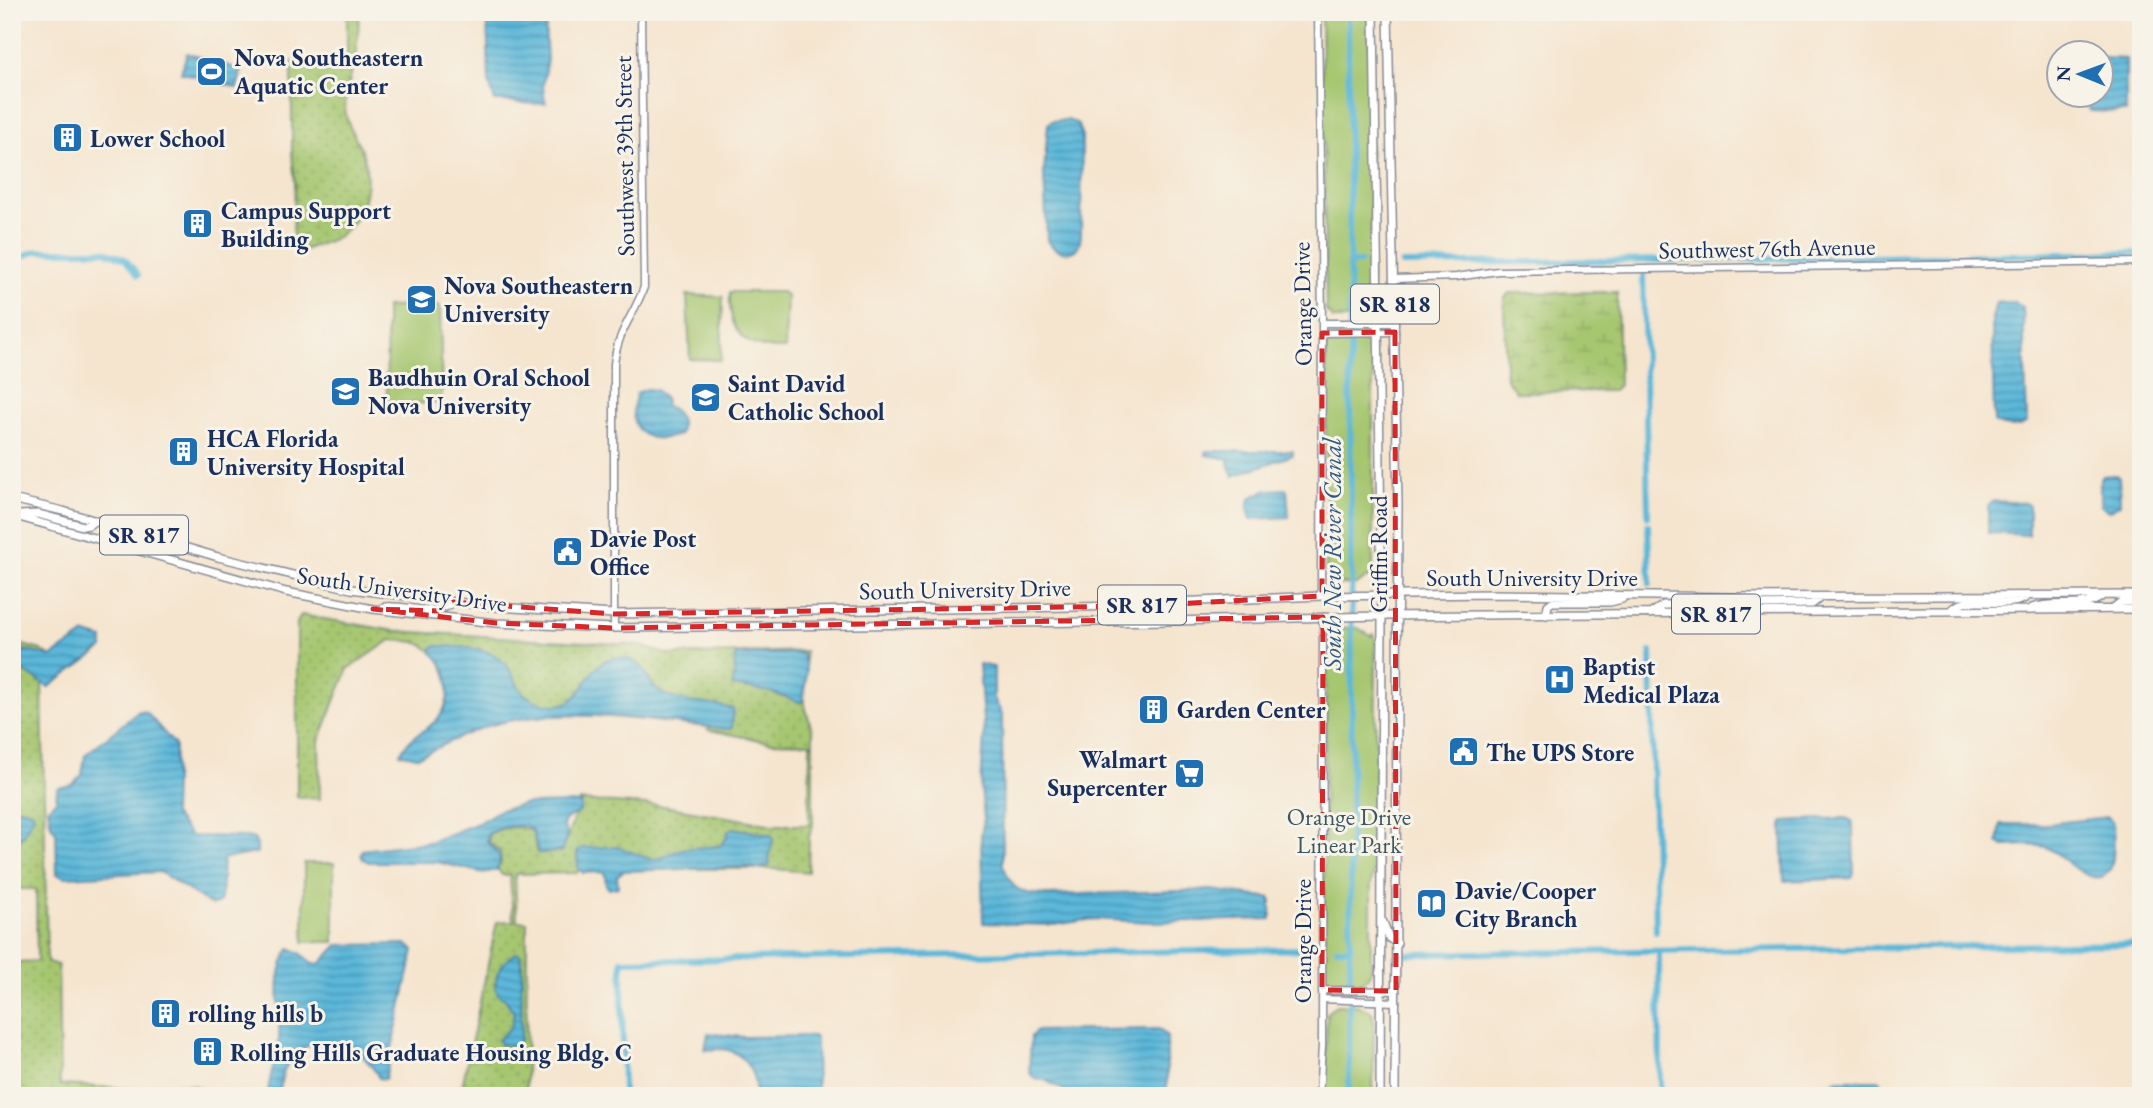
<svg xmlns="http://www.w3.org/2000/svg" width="2153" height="1108" font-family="'EB Garamond',serif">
  <defs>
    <pattern id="grass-dots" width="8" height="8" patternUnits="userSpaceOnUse" patternTransform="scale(1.75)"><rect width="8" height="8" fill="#a6c66f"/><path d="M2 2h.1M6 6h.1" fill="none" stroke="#8eaa63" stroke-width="1.8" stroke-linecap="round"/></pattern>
    <pattern id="forest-firs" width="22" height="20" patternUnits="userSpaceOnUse" patternTransform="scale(1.75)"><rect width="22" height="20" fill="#84ab62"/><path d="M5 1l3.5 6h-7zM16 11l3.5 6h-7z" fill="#6b8c54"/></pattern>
    <pattern id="wetland-marsh" width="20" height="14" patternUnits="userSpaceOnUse" patternTransform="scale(1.75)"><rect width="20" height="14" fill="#a6c66f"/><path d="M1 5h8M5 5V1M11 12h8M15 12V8" fill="none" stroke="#8eaa63"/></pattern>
    <pattern id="water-rules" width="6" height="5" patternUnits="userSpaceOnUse" patternTransform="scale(1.75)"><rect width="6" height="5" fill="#5bb7d9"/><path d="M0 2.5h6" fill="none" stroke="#4a95b3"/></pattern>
  </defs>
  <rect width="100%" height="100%" fill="#f7f3e8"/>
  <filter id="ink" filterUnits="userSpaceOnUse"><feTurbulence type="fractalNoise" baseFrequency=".0143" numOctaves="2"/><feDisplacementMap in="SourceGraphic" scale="14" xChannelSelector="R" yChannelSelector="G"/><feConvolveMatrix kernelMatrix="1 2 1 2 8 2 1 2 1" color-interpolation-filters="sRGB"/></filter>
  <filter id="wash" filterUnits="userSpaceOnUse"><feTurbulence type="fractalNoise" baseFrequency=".00686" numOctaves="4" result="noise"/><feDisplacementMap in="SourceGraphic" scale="28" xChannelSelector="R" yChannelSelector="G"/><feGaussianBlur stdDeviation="1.57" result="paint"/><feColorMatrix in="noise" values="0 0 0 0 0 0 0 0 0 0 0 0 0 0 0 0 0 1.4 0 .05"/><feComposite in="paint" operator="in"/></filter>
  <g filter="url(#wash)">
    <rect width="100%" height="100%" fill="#f5e5cf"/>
    <path fill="url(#grass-dots)" stroke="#607a66" stroke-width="2" d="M347 12H359C359 30 357 48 353 66 350 80 345 93 345 108 346 123 354 134 360 147 373 177 367 215 340 235 327 245 310 245 296 254L293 235 295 184 292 153V62H299V67L341 66V60L347 59Z
      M301 615 395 631 637 645 670 655 805 651 804 702 813 734V825L809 837 808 872 774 869H581L576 873 515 874 517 921 527 922 526 1096H460L497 922 513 921 510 875H502L497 868 501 863 500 852 489 842V834C502 827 519 824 532 831L537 853 562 852 580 801 664 806 773 825H809L810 743 770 742 708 730V727C631 719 546 703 471 731 453 738 435 749 417 757L400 753C411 735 430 730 440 716 457 691 447 661 423 645 415 640 400 641 391 640L348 669 319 741 320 799 297 797V623Z
      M85 634 103 639V648L49 687 42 682 47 962 58 965 60 1085 284 1096H12V963L37 961 36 889H12V642L41 650 51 657Z"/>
    <path fill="url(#forest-firs)" stroke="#506d60" stroke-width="2" d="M179 1084C188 1086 202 1083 203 1096H149L145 1092 151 1085Z"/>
    <path fill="url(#wetland-marsh)" stroke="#607a66" stroke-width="2" d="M1617 292 1619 385 1612 391 1516 392 1506 379 1504 299 1509 293Z"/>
    <path fill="#a6c66f" stroke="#607a66" stroke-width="2" d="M1321 12H1369L1371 220 1370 307 1369 312 1364 318 1333 319 1326 311Z
      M730 292H782L787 296 785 349C744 350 728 332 730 292Z
      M687 295 723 297 721 360 690 359Z
      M440 306 442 403 387 404 386 307Z
      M1330 339H1367L1371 344 1373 352V578L1367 577 1357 585 1334 584 1329 579 1326 570V346Z
      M1358 628 1371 636 1374 634 1376 639 1375 869 1371 883V971C1364 990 1331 992 1324 973V802L1327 641C1332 625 1344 628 1358 628Z
      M304 863H334V942H304Z
      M1336 1005H1357L1372 1012 1374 1021 1373 1096H1324L1327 1013Z"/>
    <path fill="url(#water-rules)" stroke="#3b739c" stroke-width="2" d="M487 12H548C544 29 546 41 547 58 547 76 539 84 546 103 529 106 513 100 495 101L489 83Z
      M187 53 242 70 237 88 181 72Z
      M2101 58 2126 59V112L2090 111 2084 95 2100 94Z
      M1067 120 1077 123 1082 136 1081 236C1080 240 1080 244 1077 248 1069 258 1051 249 1047 240L1044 172 1048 124 1052 121Z
      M2014 302 2023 307 2027 422C2018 429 2003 428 1994 422L1992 318 1996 303Z
      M646 389 656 390 666 400 665 405C678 411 685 421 679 435 643 446 625 428 637 393Z
      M1206 451H1293V455L1233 476 1230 470 1229 459 1206 455Z
      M2117 475 2119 477 2120 504 2109 511 2100 505V478L2103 476Z
      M1287 489 1289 517 1251 519 1248 509 1250 498 1267 490Z
      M1994 501 2025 503 2029 506V535L1988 533V506Z
      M85 634 103 639V648L49 687 12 664V649L29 651 51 657Z
      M437 646C456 647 483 646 499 658 521 674 510 697 547 704 587 712 582 666 612 658 617 657 623 658 628 659 650 665 645 683 660 692 677 704 712 702 733 709L732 728 727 729C657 721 583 708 512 720 478 726 448 743 417 757L400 753C411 735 425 732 438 719 454 701 451 666 432 653V648Z
      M801 653C810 666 805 685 803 701L799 702 770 692 732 686C736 676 733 666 736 655Z
      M979 664 994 667V698L1002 715 1003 865C1014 893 1019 893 1048 895L1211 890 1271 898V919L1151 922 1094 919 1053 925 983 923 981 836 984 819 981 788 984 734Z
      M139 711 146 712 175 745 173 815 191 836 247 837 254 839 257 845V853L223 859 221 900 217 904 211 905 160 872 66 877 57 874 56 832 51 825 48 808 56 800 57 788 72 785 82 775 85 755Z
      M12 803 15 807 32 811 34 816 12 853Z
      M581 803 580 812 567 818 563 824 567 835 562 851 538 853 533 831 525 825 504 827 488 834 487 842C497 852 504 856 497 870L484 873 437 862H369L363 859 361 855 362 850 429 842 478 823 500 810 525 804Z
      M2108 817 2113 823C2113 843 2121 890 2084 874 2071 868 2061 854 2048 848 2036 843 2016 846 2004 846L1998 842 2001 824H2046Z
      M1846 818 1852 821 1853 826 1854 873 1852 878 1784 881 1782 826 1784 821Z
      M733 828 771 835 773 839 769 857 770 865 760 869 749 867 623 871 617 876 618 887 609 889 606 885 605 874 601 872 583 873 578 868 577 851 582 848 618 847 650 859 661 858 681 849 720 846 727 838 728 831Z
      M406 944 414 950 385 1079 379 1078C370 1061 354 1044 333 1042 302 1037 276 1067 281 1096H268C268 1078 275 1065 278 1048 284 1013 269 979 290 948L302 954 312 964 321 963 338 945Z
      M515 953 520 954 522 959 521 1037 517 1046 500 1044 498 1040 511 1027 514 1013 505 999 498 995C491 976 501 964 515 953Z
      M1159 1029 1167 1037V1096H1074L1045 1080 1034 1078 1029 1072 1031 1036 1037 1031Z
      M708 1033 743 1037 813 1036 816 1039 817 1096H755C757 1078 747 1055 728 1050 721 1048 712 1050 705 1050Z
      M1836 1080H1880L1893 1096H1828V1088Z"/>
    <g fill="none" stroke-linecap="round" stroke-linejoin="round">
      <path stroke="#5bb7d9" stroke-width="6" d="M1348 12 1352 699 1349 1096
        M1349 263 1360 262
        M12 264 24 256 36 251H105L125 259 138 275
        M1402 264 2141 253
        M1643 272 1648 516
        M1648 525 1650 584
        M1651 652 1656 931
        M1337 948H1350
        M1659 951 1660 1096
        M1406 954 2141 944
        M623 1096 622 961 1309 949"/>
    </g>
  </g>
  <g filter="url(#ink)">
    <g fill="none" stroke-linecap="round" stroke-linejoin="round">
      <defs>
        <path id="tertiary" d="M1318 12 1322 323 1321 596
          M1394 279 1456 277 1498 271 2141 262
          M1322 323H1395
          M1322 333 1395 332
          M614 628V364C618 329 633 318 644 287L641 12
          M1322 990 1396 991
          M1322 999 1396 1002
          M1319 1096 1322 1046 1323 617"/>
        <path id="primary" d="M1374 12 1382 616 1380 1096
          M1388 12 1398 503 1395 1096
          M12 499 63 511 218 557 351 589 496 607 614 614 1135 606 1173 602 1321 596 1495 594 1736 597 2141 595
          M12 515 286 592 373 609 496 623 614 628 1171 621 1382 616 2141 609
          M21 515 38 514 83 526 89 525 95 520
          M384 607C407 604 434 619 453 602
          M2032 608C2053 600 2082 610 2101 597
          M2112 609 2121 602 2141 601
          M1952 610C1967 592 2008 612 2028 596
          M1731 611 1751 605 1812 604 1821 597
          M1650 614 1664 605H1727L1736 597
          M1546 615 1548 605 1552 602H1610L1622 599
          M1383 922 1389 938 1397 943"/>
      </defs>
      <use href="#tertiary" stroke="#888a96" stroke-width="9"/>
      <use href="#primary" stroke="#888a96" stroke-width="10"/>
      <use href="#tertiary" stroke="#fff" stroke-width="6"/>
      <use href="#primary" stroke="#fff" stroke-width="7"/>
    </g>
  </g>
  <path fill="none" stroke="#d62828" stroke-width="5" stroke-dasharray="14 9" stroke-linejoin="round" d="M1395 332 1396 991 1322 990 1323 617 614 628 496 623 373 609 439 611 453 602 614 614 1135 606 1322 596V333Z"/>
  <defs>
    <symbol id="stadium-square" viewBox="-11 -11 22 22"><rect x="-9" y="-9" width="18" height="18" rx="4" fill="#1f6fb2" stroke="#f7f3e8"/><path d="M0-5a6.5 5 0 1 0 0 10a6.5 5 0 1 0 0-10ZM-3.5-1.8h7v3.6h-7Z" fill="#fff"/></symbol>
    <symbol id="building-square" viewBox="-11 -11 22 22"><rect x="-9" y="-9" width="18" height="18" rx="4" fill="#1f6fb2" stroke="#f7f3e8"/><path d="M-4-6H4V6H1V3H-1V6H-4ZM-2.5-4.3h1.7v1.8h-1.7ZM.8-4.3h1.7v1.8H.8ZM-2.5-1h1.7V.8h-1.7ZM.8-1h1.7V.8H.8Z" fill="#fff"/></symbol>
    <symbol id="university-square" viewBox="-11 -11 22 22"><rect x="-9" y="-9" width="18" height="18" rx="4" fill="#1f6fb2" stroke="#f7f3e8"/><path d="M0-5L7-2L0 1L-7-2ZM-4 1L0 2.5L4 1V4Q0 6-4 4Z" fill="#fff"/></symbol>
    <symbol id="school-square" viewBox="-11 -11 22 22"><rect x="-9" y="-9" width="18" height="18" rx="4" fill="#1f6fb2" stroke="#f7f3e8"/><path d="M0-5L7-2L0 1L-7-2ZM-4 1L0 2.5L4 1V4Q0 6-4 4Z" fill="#fff"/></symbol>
    <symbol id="civic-square" viewBox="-11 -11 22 22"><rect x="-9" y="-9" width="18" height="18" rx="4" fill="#1f6fb2" stroke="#f7f3e8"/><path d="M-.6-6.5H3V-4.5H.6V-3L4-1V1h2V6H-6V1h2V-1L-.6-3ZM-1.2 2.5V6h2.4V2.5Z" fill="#fff"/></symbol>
    <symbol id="hospital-square" viewBox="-11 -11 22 22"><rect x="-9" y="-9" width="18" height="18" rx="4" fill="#1f6fb2" stroke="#f7f3e8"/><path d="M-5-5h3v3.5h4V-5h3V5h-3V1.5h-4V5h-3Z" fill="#fff"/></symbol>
    <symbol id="supermarket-square" viewBox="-11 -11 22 22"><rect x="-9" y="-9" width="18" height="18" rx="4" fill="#1f6fb2" stroke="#f7f3e8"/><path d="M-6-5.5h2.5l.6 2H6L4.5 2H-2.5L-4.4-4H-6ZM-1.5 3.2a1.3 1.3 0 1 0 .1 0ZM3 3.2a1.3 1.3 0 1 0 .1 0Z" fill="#fff"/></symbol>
    <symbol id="library-square" viewBox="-11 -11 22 22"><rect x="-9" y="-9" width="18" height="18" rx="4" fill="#1f6fb2" stroke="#f7f3e8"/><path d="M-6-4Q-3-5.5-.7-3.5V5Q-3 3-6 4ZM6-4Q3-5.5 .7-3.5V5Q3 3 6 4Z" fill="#fff"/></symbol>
  </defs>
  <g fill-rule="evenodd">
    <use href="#stadium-square" x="194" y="54" width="35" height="35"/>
    <use href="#building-square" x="50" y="120" width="35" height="35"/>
    <use href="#building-square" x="180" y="206" width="35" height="35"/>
    <use href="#university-square" x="404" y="282" width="35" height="35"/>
    <use href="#school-square" x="328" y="374" width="35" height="35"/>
    <use href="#school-square" x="688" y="380" width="35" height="35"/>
    <use href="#building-square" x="166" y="434" width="35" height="35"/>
    <use href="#civic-square" x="550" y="534" width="35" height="35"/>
    <use href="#hospital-square" x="1542" y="662" width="35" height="35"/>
    <use href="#building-square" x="1136" y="692" width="35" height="35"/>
    <use href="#civic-square" x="1446" y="734" width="35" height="35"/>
    <use href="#supermarket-square" x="1172" y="756" width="35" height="35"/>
    <use href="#library-square" x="1414" y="886" width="35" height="35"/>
    <use href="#building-square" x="148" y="996" width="35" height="35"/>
    <use href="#building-square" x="190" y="1034" width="35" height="35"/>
  </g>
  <g text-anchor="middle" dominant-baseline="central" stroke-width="6" stroke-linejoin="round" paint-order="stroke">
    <g fill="#f7f3e8" stroke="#5d6a87" stroke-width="2">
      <rect x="1351" y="284.5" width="88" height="39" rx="5"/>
      <rect x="100" y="515.5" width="88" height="39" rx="5"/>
      <rect x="1098" y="585.5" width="88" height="39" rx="5"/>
      <rect x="1672" y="594.5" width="88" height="39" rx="5"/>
    </g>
    <g font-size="23" font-weight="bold" fill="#1b2f5e">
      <text x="1395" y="304">SR 818</text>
      <text x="144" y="535">SR 817</text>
      <text x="1142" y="605">SR 817</text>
      <text x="1716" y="614">SR 817</text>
    </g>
    <g font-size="24" font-weight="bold" fill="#1b2f5e" stroke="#f7f3e8" text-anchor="start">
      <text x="234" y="57">Nova Southeastern<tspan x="234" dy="28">Aquatic Center</tspan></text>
      <text x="90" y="138">Lower School</text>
      <text x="221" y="210">Campus Support<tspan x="221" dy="28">Building</tspan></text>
      <text x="444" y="285">Nova Southeastern<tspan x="444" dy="28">University</tspan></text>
      <text x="368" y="377">Baudhuin Oral School<tspan x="368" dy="28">Nova University</tspan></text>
      <text x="728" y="383">Saint David<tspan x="728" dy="28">Catholic School</tspan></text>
      <text x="207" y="438">HCA Florida<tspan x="207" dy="28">University Hospital</tspan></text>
      <text x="590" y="538">Davie Post<tspan x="590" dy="28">Office</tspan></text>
      <text x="1583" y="666">Baptist<tspan x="1583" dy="28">Medical Plaza</tspan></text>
      <text x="1177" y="709">Garden Center</text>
      <text x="1486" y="752">The UPS Store</text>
      <text x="1167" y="759" text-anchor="end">Walmart<tspan x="1167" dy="28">Supercenter</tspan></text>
      <text x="1455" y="890">Davie/Cooper<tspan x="1455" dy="28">City Branch</tspan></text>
      <text x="188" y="1013">rolling hills b</text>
      <text x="230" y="1052">Rolling Hills Graduate Housing Bldg. C</text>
    </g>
    <g font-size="24" fill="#1b2f5e" stroke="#f7f3e8">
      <text transform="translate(624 156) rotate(-91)">Southwest 39th Street</text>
      <text transform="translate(1767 248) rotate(-1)">Southwest 76th Avenue</text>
      <text transform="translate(1302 304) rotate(-91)">Orange Drive</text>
      <text transform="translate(1378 554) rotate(-90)">Griffin Road</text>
      <text x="1532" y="577">South University Drive</text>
      <text transform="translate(402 589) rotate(8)">South University Drive</text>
      <text transform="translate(965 589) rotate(-1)">South University Drive</text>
      <text transform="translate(1302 941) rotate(-90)">Orange Drive</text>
    </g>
    <g font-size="24" fill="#3e5562" stroke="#f7f3e8">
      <text x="1349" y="816">Orange Drive<tspan x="1349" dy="28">Linear Park</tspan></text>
    </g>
    <g font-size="26" font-style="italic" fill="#2e5883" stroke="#f7f3e8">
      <text transform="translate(1332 554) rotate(-90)">South New River Canal</text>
    </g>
  </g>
  <rect width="2153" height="1108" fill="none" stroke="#f7f3e8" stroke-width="42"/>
  <g transform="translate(2080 74) rotate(271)"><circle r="33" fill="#f7f3e8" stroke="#9fa5b1" stroke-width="2"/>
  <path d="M0-5L12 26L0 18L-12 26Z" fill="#1f6fb2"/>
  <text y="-10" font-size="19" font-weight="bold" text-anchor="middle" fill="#1b2f5e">N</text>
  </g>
</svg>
